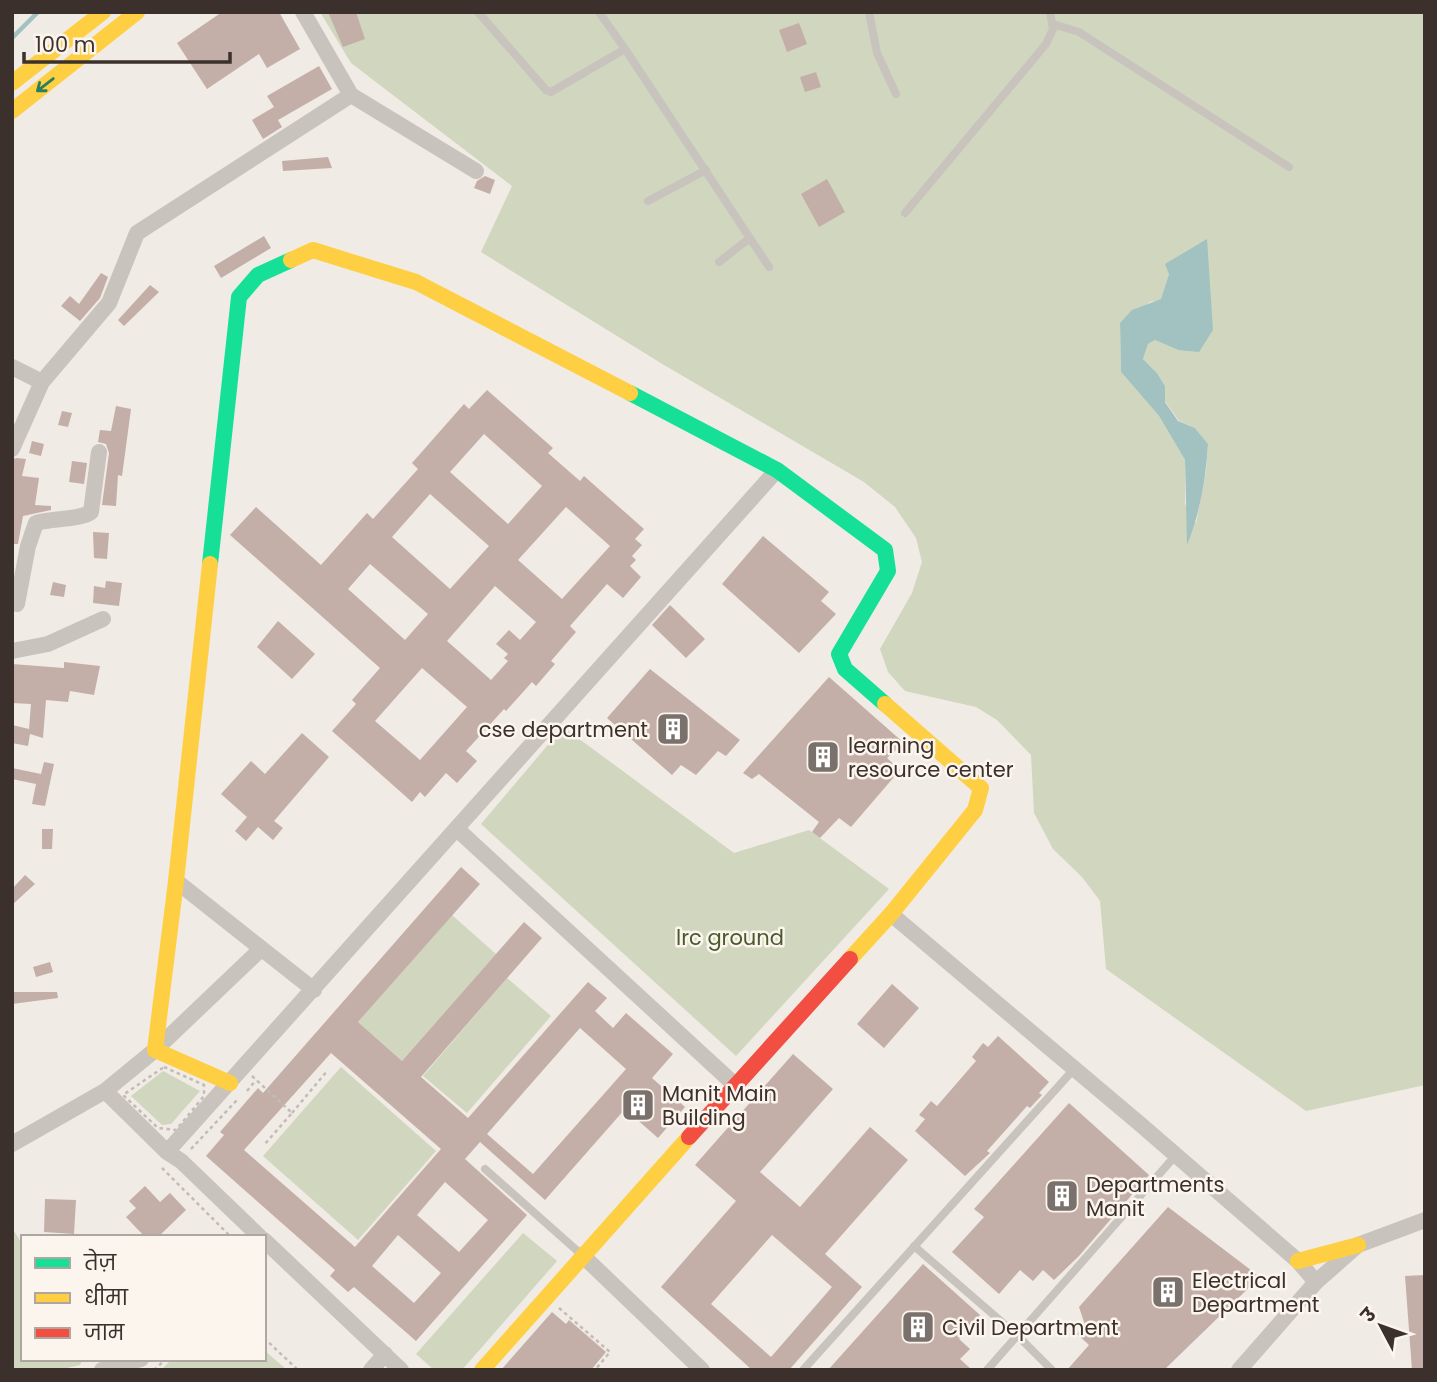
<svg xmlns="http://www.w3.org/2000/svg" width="1437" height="1382" font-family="Poppins,'Noto Sans Devanagari',sans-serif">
  <rect width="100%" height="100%" fill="#f0ebe5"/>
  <path fill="#d1d6bf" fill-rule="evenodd" d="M320 12H1425V1085L1306 1111 1106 969 1100 901 1082 877 1053 849 1034 813 1031 755 997 720 976 707 905 691 888 672 880 649 912 593 922 562 916 538 895 507 864 482 664 365 481 252 512 186 351 63ZM1169 274 1178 350 1155 340 1148 344 1143 359 1157 373 1165 386V401L1179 421 1195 428 1208 444 1206 472 1196 523 1185 504V460L1159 416 1121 372 1120 323 1150 302 1161 300Z
    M563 727 734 853 809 830 889 889 736 1056 481 824Z
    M452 915 496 954 402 1061 358 1022Z
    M507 978 551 1016 467 1113 423 1076Z
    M341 1067 436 1151 358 1240 263 1156Z
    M163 1071 200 1091 171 1124 162 1125 131 1096Z
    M12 1228 23 1245V1359H83L80 1365 58 1370H12Z
    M523 1233 557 1261 462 1370H434L416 1354Z
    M264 1350 287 1370H161L172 1359H264Z"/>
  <path fill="#a1c2c1" d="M1207 239 1213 330 1199 352 1178 350 1155 340 1148 344 1143 359 1157 373 1165 386V402L1178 421 1195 428 1208 444C1206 479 1200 513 1187 545L1185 460 1159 416 1121 372 1120 323 1132 310 1161 299 1169 274 1165 264Z"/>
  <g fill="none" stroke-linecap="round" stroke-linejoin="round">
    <path stroke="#a1c2c1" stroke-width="4.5" d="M12 38 38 12"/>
  </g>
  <path fill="#c3afa7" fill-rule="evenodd" d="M222 12H279L300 49 267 68 259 54 207 89 177 43Z
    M328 12H356L365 39 343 47Z
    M799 23 807 44 787 52 779 30Z
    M319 66 332 89 278 120 282 127 263 139 252 120 274 107 267 96Z
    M816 72 821 87 805 92 800 77Z
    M328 157 332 168 283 171 282 161Z
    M485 176 495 180 490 194 474 188 477 181Z
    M827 179 845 212 819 227 801 194Z
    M264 236 271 248 221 278 214 266Z
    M101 273 108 277 100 298 80 321 61 306 70 296 79 304Z
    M150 285 159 292 124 326 118 320Z
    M487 390 553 448 548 453 580 481 584 476 644 529 635 539 642 545 632 556 636 560 630 566 641 577 623 598 607 584 570 626 576 632 551 661 555 664 536 686 532 682 506 711 504 709 466 751 477 761 457 783 446 773 425 797 420 792 412 802 332 731 356 704 352 700 380 668 230 535 256 507 321 565 367 513 373 519 418 469 412 463 464 404 469 409ZM484 434 542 486 508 524 450 472ZM430 494 489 546 450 589 392 537ZM566 507 610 546 562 599 518 560ZM370 564 428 614 405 640 348 589ZM495 586 536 622 520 640 509 630 496 644 508 654 504 658 508 661 491 680 447 641ZM422 668 467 707 420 760 375 721Z
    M116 406 131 409 122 476 118 475 116 506 102 505 109 453 106 444 98 442 100 430 111 431Z
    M62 411 72 413 68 427 58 425Z
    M32 441 44 444 41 456 29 453Z
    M17 458 26 459 22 476 39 478 35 505 51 506V510L23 516 18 544H12V459Z
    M72 461 87 463 84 484 69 482Z
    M93 532 109 533 107 559 94 558Z
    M763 536 829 592 821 601 836 614 799 653 722 584Z
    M106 581 122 583 119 606 93 603 94 586 105 588Z
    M53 582 66 585 64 597 50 595Z
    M670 605 705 639 686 658 652 625Z
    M278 621 315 654 292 679 257 647Z
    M64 662 100 666 94 695 70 691 68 702 46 700 43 738 30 734 28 746 12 743V725L29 729 31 704 12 703V664L64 668Z
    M650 669 740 740 726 756 718 751 696 775 681 765 672 775 607 718Z
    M829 677 904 743 887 758 900 770 851 827 839 818 820 838 812 832 819 822 759 774 752 779 743 773Z
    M302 733 329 757 274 821 283 828 273 840 258 827 246 841 235 831 247 817 221 794 251 761 265 774Z
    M44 762 54 764 45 806 32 804 36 784 12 779V768L41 774Z
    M42 829H53L52 849H42Z
    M461 867 480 884 358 1022 402 1061 524 922 542 938 421 1077 468 1118 588 982 607 998 595 1011 613 1028 626 1013 673 1054 652 1078 685 1107 658 1138 625 1109 545 1200 480 1142 465 1159 527 1215 416 1341 354 1287 348 1292 330 1276 335 1270 206 1156 224 1135 220 1132 258 1088 263 1093ZM580 1028 626 1069 533 1174 487 1134ZM331 1053 441 1149 355 1247 244 1150ZM445 1182 488 1220 459 1252 417 1215ZM398 1235 441 1273 414 1303 372 1266Z
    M25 875 35 884 12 905V889Z
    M50 962 53 972 36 977 33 967Z
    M892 984 919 1008 884 1048 857 1024Z
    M12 992H57L58 998 12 1004Z
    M998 1036 1049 1082 1039 1093 1042 1095 1030 1108 1027 1106 987 1151 990 1153 965 1176 915 1131 925 1119 919 1115 931 1101 937 1106 976 1061 972 1057 983 1043 988 1047Z
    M793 1054 833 1089 760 1172 800 1207 870 1127 908 1160 825 1254 862 1287 789 1370H752L661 1287 736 1201 695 1165ZM772 1235 832 1287 771 1357 711 1304Z
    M1069 1103 1149 1175 1079 1256 1054 1280 1043 1270 1033 1281 1020 1270 999 1294 952 1252 984 1217 974 1209Z
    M145 1186 160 1202 170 1193 186 1210 158 1237H145L126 1217 136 1208 129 1201Z
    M45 1199 76 1200 74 1234 44 1232Z
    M1168 1207 1260 1277 1164 1370H1067L1089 1345 1077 1334 1085 1325 1079 1307Z
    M923 1264 980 1315 959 1339 970 1349 960 1359 972 1370H828Z
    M1425 1275V1370H1412L1405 1276Z
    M552 1312 566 1324 569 1320 606 1352 591 1370H501Z"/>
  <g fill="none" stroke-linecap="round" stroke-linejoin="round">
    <path stroke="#c2bbb6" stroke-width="2.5" stroke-dasharray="3.5 3.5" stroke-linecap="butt" d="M164 1067 204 1085V1096L176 1130 158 1128 123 1095Z
      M252 1076 292 1113 264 1145
      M247 1091 256 1080
      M292 1113 328 1070
      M191 1149 237 1100
      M162 1168 231 1237
      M559 1308 610 1352 595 1370
      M264 1338 298 1370
      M154 1370 166 1359"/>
    <path stroke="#c9c3be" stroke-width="8" d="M478 12 546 90 551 92 625 49
      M599 12 625 49 769 267
      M869 12 877 53 896 94
      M1053 24 1079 32 1289 167
      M648 201 706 170
      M905 213 1046 44 1053 29 1050 12
      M719 262 750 238
      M485 1169 582 1255
      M914 1246 1018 1336 1052 1370
      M803 1370 1074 1069
      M987 1370 1176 1155"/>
    <path stroke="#c9c3be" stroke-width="16" d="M303 12 351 95 476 171
      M12 367 42 382
      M12 449 42 382 109 303 137 233 351 95
      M12 603 17 604 28 546 36 523C51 518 80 520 91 512L99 452
      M12 651 48 644 103 619
      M458 830 735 1085
      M176 881 314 990
      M891 914 1140 1124 1298 1261 1316 1282
      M105 1091 167 1152 181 1161 260 1237
      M12 1144 105 1091 155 1050 261 949
      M167 1152 777 470
      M264 1240 401 1370
      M582 1255 702 1370
      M102 1370 141 1359
      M371 1370 385 1354
      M1239 1370 1316 1282 1358 1245 1425 1220"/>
    <path stroke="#16e098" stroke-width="16" d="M630 393 777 470 885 550 888 571 839 654 845 669 885 704
      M210 564 239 297 258 275 291 260"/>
    <path stroke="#ffcf43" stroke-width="16" d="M12 83 103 12
      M12 111 137 12
      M291 260 313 250 416 282 630 393
      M210 564 176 881 155 1050 230 1083
      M850 959 891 914 975 810 981 788 885 704
      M1298 1261 1358 1245
      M482 1370 689 1137"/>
    <path stroke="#f24e42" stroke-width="16" d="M689 1137 850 959"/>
  </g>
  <defs><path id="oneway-shaft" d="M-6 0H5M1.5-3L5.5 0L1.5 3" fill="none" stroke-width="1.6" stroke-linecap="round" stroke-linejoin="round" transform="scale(1.75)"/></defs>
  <use stroke="#2a7f5c" href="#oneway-shaft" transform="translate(45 85) rotate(142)"/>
  <defs>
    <symbol id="building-square" viewBox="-11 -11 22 22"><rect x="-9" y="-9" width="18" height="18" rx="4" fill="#7a716c" stroke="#fbf5ee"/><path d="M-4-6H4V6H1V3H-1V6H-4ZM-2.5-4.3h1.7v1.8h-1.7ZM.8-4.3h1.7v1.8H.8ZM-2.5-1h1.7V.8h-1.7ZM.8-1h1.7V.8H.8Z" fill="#fff"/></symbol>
  </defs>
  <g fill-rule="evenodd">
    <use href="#building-square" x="654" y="710" width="38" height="38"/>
    <use href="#building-square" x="804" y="738" width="38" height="38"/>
    <use href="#building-square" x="619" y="1086" width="38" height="38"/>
    <use href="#building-square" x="1043" y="1177" width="38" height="38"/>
    <use href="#building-square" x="1149" y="1273" width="38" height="38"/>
    <use href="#building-square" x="899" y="1308" width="38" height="38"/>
  </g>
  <g text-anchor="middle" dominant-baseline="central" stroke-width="5" stroke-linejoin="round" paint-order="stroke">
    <g font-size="21" fill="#3b302b" stroke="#fbf5ee" text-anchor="start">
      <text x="648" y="729" text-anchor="end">cse department</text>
      <text x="848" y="745">learning<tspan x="848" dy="24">resource center</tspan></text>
      <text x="662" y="1093">Manit Main<tspan x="662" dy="24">Building</tspan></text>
      <text x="1086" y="1184">Departments<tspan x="1086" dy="24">Manit</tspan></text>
      <text x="1192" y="1280">Electrical<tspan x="1192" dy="24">Department</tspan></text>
      <text x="942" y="1327">Civil Department</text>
    </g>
    <g font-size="21" fill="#4a5a2e" stroke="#fbf5ee">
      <text x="730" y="937">lrc ground</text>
    </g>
  </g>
  <rect width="1437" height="1382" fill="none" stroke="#3b302b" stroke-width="28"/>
  <rect x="21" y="1235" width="245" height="126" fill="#fbf5ee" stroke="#aea6a0" stroke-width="2"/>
  <rect x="35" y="1258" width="35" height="10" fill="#16e098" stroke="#aea6a0" stroke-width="2"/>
  <text x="84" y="1270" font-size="21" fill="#3b302b">तेज़</text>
  <rect x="35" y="1293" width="35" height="10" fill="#ffcf43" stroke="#aea6a0" stroke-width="2"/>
  <text x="84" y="1305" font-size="21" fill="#3b302b">धीमा</text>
  <rect x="35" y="1328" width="35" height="10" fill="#f24e42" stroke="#aea6a0" stroke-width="2"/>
  <text x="84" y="1340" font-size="21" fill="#3b302b">जाम</text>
  <g transform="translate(1381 1326) rotate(311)" stroke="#fbf5ee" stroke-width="5" paint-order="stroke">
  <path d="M0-5L12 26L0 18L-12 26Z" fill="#3b302b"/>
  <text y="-10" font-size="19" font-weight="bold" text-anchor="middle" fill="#3b302b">उ</text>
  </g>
  <path d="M24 52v10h206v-10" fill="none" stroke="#3b302b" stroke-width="3.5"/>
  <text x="35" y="52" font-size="21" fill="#3b302b" stroke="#fbf5ee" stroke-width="5" paint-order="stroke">100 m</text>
</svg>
